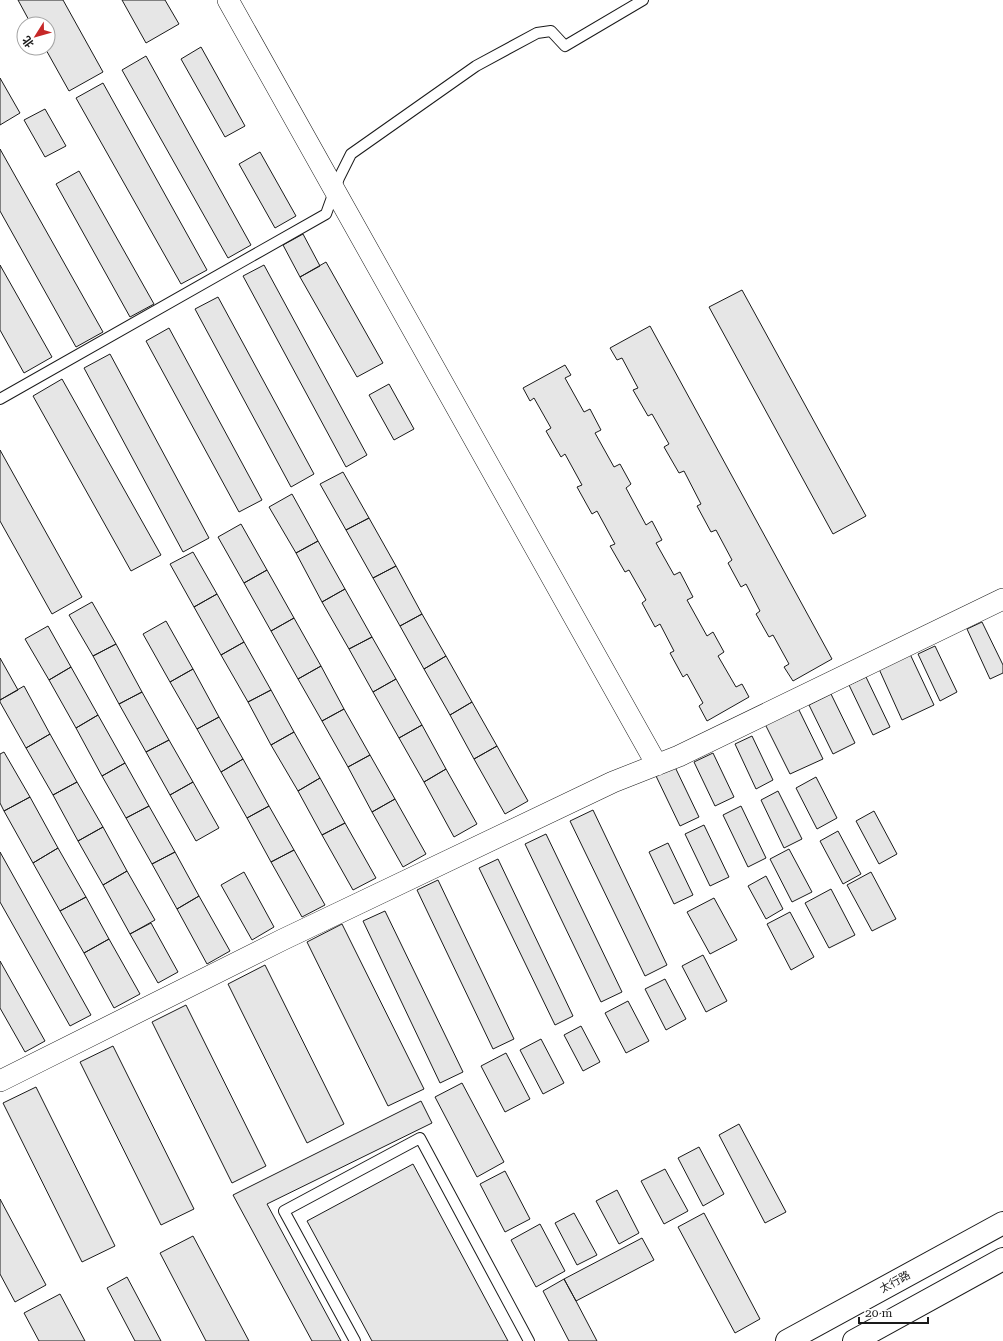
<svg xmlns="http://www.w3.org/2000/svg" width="1003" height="1341" font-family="'Roboto Serif','Noto Sans SC',serif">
  <rect width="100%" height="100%" fill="#fff"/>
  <path fill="#e6e6e6" stroke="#1a1a1a" d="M18 0H63L103 72 69 91 45 48H48V24H31Z
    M122 0H165L179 24 146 43Z
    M201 47 245 126 225 137 181 59Z
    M146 56 251 245 228 258 122 70Z
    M0 78 20 113 0 125Z
    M103 83 207 270 181 284 76 98Z
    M45 109 66 146 45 157 24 120Z
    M0 149 103 332 76 347 0 211Z
    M260 152 296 216 275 228 239 164Z
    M79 171 154 304 130 317 56 184Z
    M303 234 320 266 300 277 283 245Z
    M326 262 383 363 357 377 300 277Z
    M0 265 52 357 24 373 0 330Z
    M264 265 367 455 346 467 243 276Z
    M742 290 866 516 833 534 709 307Z
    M218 297 314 474 291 487 195 309Z
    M650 326 832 659 793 681 784 667 789 664 773 635 769 637 756 614 760 611 746 584 741 587 728 563 732 560 716 530 711 532 697 506 701 504 684 471 679 473 664 447 669 444 652 414 648 416 633 390 638 388 622 358 617 360 610 348Z
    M169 328 262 500 239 512 146 341Z
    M110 354 209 538 183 552 84 368Z
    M565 365 571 375 565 378 584 412 590 409 601 430 595 433 614 467 620 464 631 484 626 488 646 525 652 521 662 540 656 543 674 575 680 572 693 597 687 600 707 636 713 632 724 652 718 656 736 687 742 684 749 697 707 721 699 706 703 703 687 674 683 677 670 653 674 651 660 624 655 627 642 603 646 600 629 570 625 572 610 546 615 544 597 511 592 514 577 487 582 485 565 454 561 457 546 431 551 428 534 398 530 401 523 388Z
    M62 379 161 555 131 571 33 396Z
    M389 384 414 429 394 440 369 395Z
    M0 450 82 597 52 614 0 521Z
    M343 472 369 518 346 530 320 484Z
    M292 494 318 541 296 553 269 507Z
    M369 518 396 566 373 578 346 530Z
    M241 524 267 570 244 583 218 537Z
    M318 541 345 589 322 602 296 553Z
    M193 552 217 594 194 607 170 564Z
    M396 566 422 614 400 626 373 578Z
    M267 570 294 618 271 631 244 583Z
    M345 589 372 637 349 649 322 602Z
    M217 594 244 642 221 655 194 607Z
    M92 602 116 644 93 656 69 615Z
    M422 614 446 656 424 669 400 626Z
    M294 618 321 666 298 679 271 631Z
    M166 621 193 669 170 682 143 634Z
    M982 622 1003 665V673L990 679 967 629Z
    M48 626 71 667 49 680 25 639Z
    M372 637 396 679 373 692 349 649Z
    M244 642 271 690 248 702 221 655Z
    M116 644 142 692 119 704 93 656Z
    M935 646 957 692 940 701 918 654Z
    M910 654 934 705 902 720 879 669Z
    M446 656 472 702 450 715 424 669Z
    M0 658 18 690 0 700Z
    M321 666 344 709 322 721 298 679Z
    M71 667 98 715 76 728 49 680Z
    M193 669 219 717 197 729 170 682Z
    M866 677 890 727 873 735 849 685Z
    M396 679 422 725 399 738 373 692Z
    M24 686 50 734 26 748 0 702V700Z
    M271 690 294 732 271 745 248 702Z
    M142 692 169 740 146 752 119 704Z
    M831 694 855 743 833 754 809 705Z
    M472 702 497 746 474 759 450 715Z
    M798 708 823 759 790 774 765 724Z
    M344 709 370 755 348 767 322 721Z
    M98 715 125 763 102 776 76 728Z
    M219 717 243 759 221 772 197 729Z
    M422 725 446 769 424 782 399 738Z
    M294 732 320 778 298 791 271 745Z
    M50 734 77 782 53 795 26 748Z
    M752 736 773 780 756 789 735 744Z
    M169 740 193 782 170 795 146 752Z
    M497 746 528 801 505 814 474 759Z
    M4 752 30 797 4 811 0 803V754Z
    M713 753 734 797 715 806 694 762Z
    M370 755 395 799 372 812 348 767Z
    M243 759 269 806 247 818 221 772Z
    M125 763 149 806 126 818 102 776Z
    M675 767 699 817 680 826 656 776Z
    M446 769 477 824 454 837 424 782Z
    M816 777 837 818 817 829 796 788Z
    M320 778 345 823 322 835 298 791Z
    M77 782 103 827 78 841 53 795Z
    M193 782 219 828 196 841 170 795Z
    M778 791 802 839 784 848 761 800Z
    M30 797 58 848 33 863 4 811Z
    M395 799 426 854 403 867 372 812Z
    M149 806 175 852 152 864 126 818Z
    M269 806 294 850 271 862 247 818Z
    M741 806 766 858 748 867 723 815Z
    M593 810 667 965 645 976 570 821Z
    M874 811 897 854 879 864 856 821Z
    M345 823 376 878 353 890 322 835Z
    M704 825 729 877 710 886 685 834Z
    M103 827 127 871 103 885 78 841Z
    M838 831 861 874 843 884 820 841Z
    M546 834 622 992 601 1002 525 844Z
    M668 843 693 895 674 904 649 852Z
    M58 848 86 897 60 911 33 863Z
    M789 849 812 892 792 902 770 859Z
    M294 850 325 905 302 917 271 862Z
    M0 852 91 1015 70 1026 0 902Z
    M175 852 199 896 177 909 152 864Z
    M498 859 573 1016 555 1025 479 868Z
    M127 871 155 920 130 934 103 885Z
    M244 872 274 927 252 940 221 885Z
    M871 872 896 919 872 931 847 885Z
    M766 876 783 909 766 919 748 886Z
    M438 880 514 1039 493 1049 417 890Z
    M831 889 855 935 829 948 805 903Z
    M199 896 230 951 207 964 177 909Z
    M86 897 109 939 84 953 60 911Z
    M714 898 737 940 710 954 687 912Z
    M385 911 463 1072 440 1083 363 921Z
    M790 912 814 957 791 970 767 924Z
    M151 923 178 972 158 983 130 934Z
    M342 924 424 1089 388 1106 307 942Z
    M109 939 140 994 114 1008 84 953Z
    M703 955 727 1001 706 1012 682 966Z
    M0 961 45 1041 25 1052 0 1008Z
    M265 965 344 1124 307 1143 228 984Z
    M665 979 686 1019 666 1030 645 989Z
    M628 1001 649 1041 626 1053 605 1013Z
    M186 1005 266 1166 232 1183 152 1022Z
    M581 1026 600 1062 583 1071 564 1035Z
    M541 1039 564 1083 543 1094 520 1050Z
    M113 1046 194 1209 161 1225 80 1062Z
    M506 1053 530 1099 505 1112 481 1066Z
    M462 1083 504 1162 477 1177 435 1097Z
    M36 1087 115 1246 82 1262 3 1103Z
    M421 1101 432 1123 267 1204 341 1341H312L233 1195Z
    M739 1124 786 1212 765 1223 719 1135Z
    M699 1147 724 1194 703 1206 678 1158Z
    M413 1164 508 1341H372L307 1221Z
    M665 1169 688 1211 664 1224 641 1181Z
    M505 1171 530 1219 505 1232 480 1184Z
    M617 1190 639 1233 619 1244 596 1201Z
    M0 1199 46 1285 15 1302 0 1274Z
    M574 1213 597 1255 577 1265 555 1223Z
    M704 1213 760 1319 735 1333 678 1227Z
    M540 1224 565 1271 536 1287 511 1240Z
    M193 1236 249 1341H206L160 1253Z
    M642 1238 654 1260 576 1301 564 1279Z
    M127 1277 161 1341H135L107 1288Z
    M564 1279 576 1301 597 1341H569L543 1291Z
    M60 1294 85 1341H39L24 1313Z"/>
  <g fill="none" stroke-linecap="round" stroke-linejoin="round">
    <defs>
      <path id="lane" d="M0 399 326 214 339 178 351 154 476 66 537 33 551 31 565 46 643 0
        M355 1341 284 1211 420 1138 529 1341"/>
      <path id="street" d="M228 0 657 765
        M0 1081 282 940 613 782 679 756 1003 599"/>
      <path id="highway" d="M787 1341 1003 1223
        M854 1341 1003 1259"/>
    </defs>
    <use href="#lane" stroke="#1a1a1a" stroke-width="12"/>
    <use href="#street" stroke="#1a1a1a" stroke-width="22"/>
    <use href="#highway" stroke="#1a1a1a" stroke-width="24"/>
    <use href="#lane" stroke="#fff" stroke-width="10"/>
    <use href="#street" stroke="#fff" stroke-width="21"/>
    <use href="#highway" stroke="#fff" stroke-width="22"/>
  </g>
  <g text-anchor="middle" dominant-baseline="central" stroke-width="3" stroke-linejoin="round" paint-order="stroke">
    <g font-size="11" fill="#1a1a1a" stroke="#fff">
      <text transform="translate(895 1282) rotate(-29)">太行路</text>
    </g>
  </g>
  <g transform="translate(36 36) rotate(233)"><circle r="19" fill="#ffffff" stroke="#a3a3a3"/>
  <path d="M0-3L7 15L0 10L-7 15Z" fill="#c62828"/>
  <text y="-6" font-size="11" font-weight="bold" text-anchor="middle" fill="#1a1a1a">北</text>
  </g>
  <path d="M859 1317v6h69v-6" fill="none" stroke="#1a1a1a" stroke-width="2"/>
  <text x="865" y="1317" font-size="12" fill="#1a1a1a" stroke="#ffffff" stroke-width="3" paint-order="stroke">20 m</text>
</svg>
